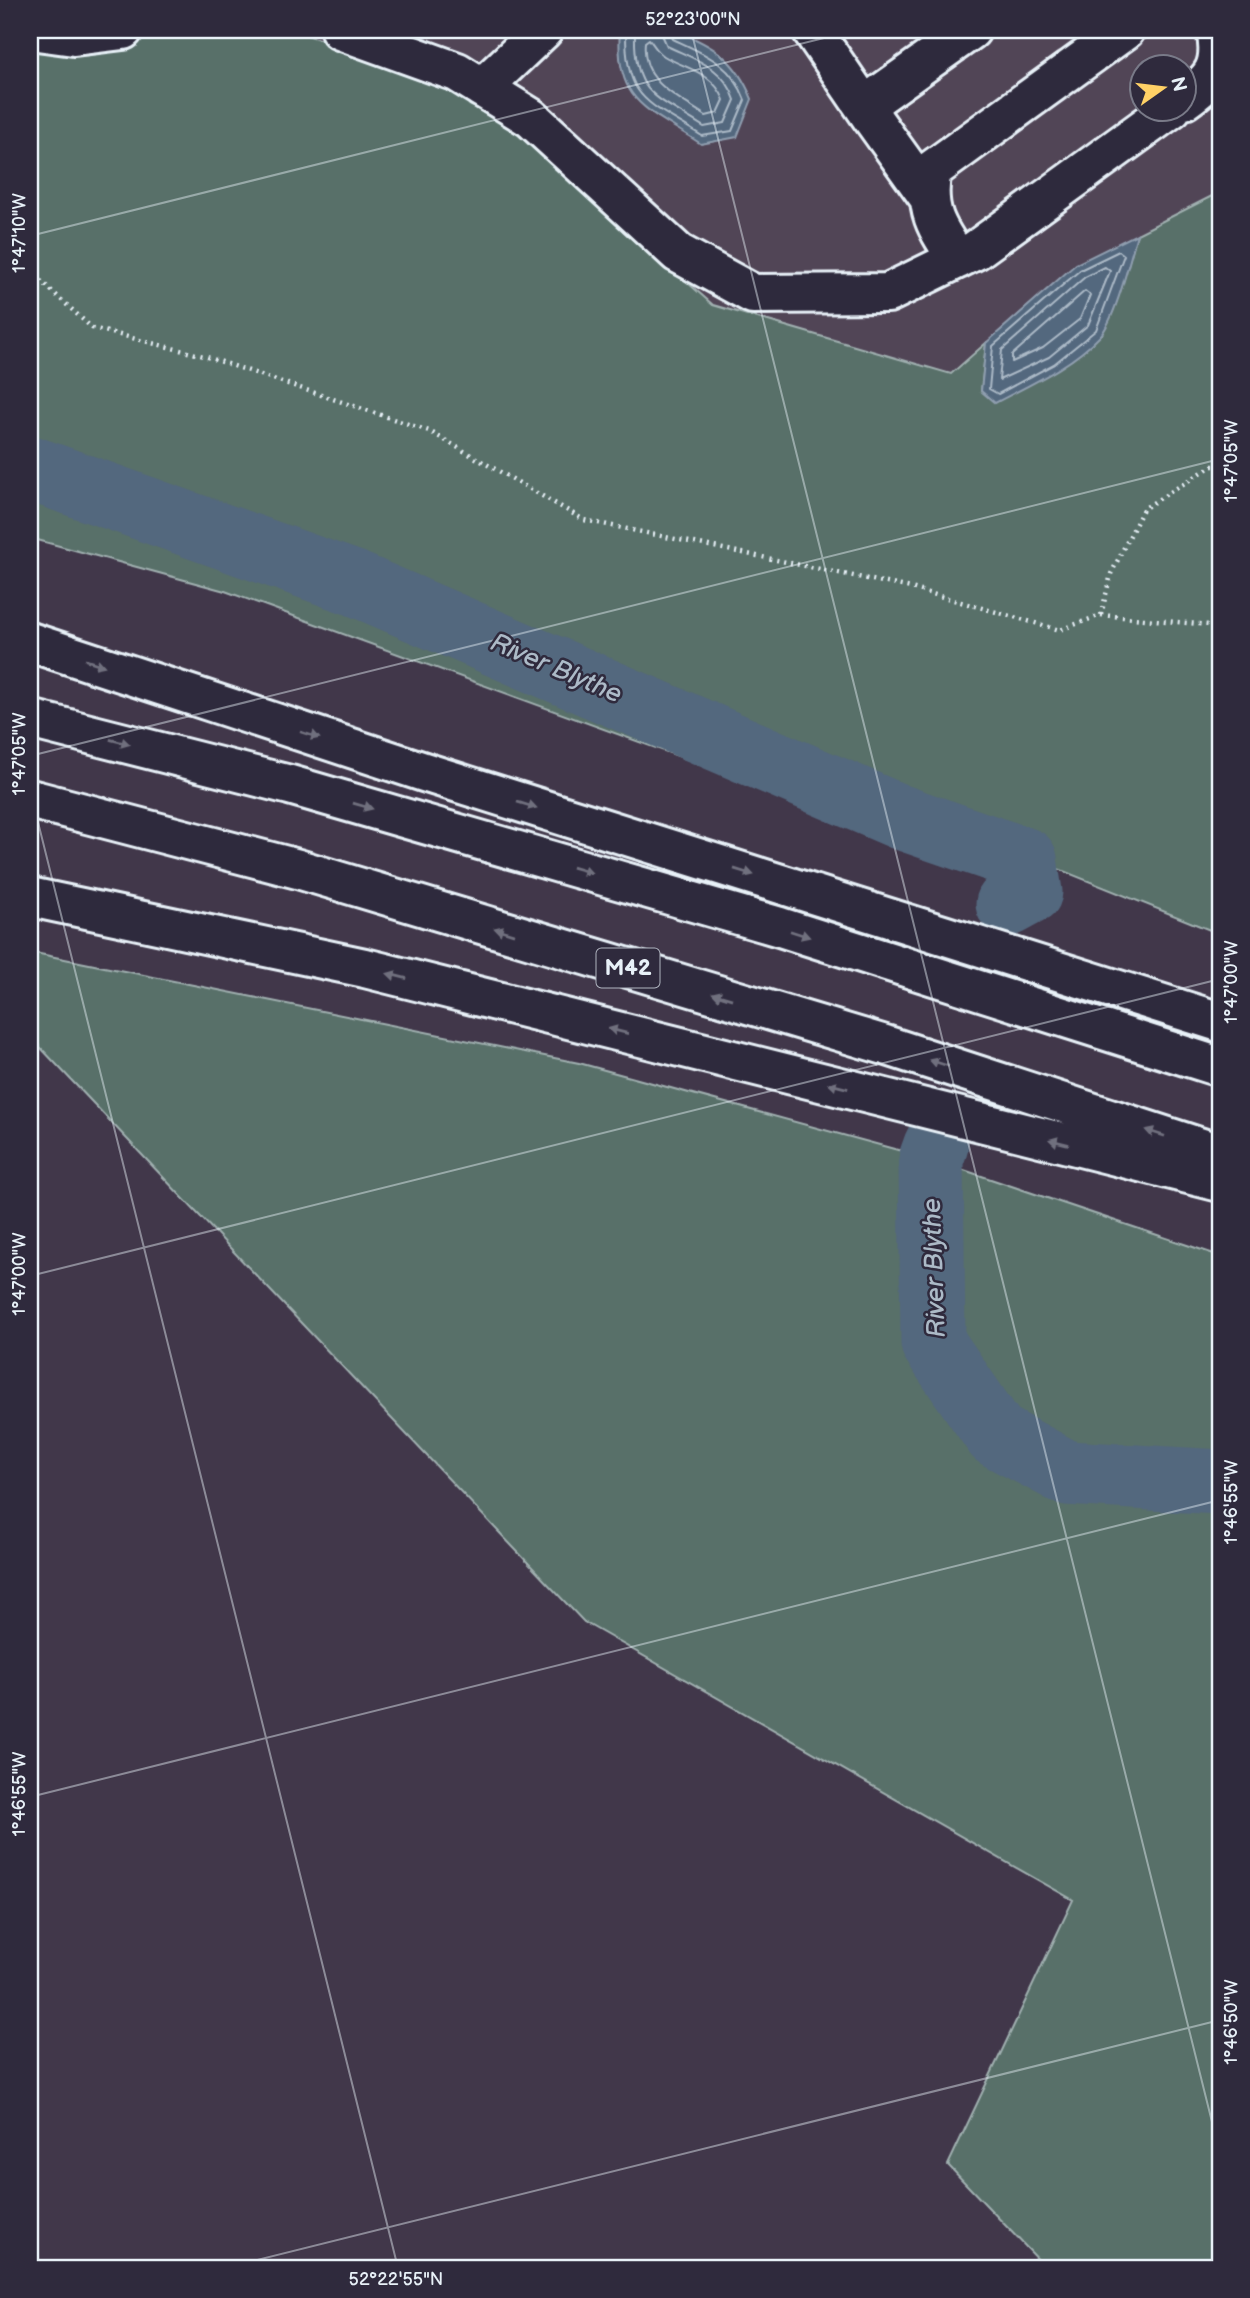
<svg xmlns="http://www.w3.org/2000/svg" width="1250" height="2298" font-family="'Balsamiq Sans',sans-serif">
  <rect width="100%" height="100%" fill="#41374a"/>
  <filter id="ink" filterUnits="userSpaceOnUse"><feTurbulence type="fractalNoise" baseFrequency=".0143" numOctaves="2"/><feDisplacementMap in="SourceGraphic" scale="14" xChannelSelector="R" yChannelSelector="G"/><feConvolveMatrix kernelMatrix="1 2 1 2 8 2 1 2 1" color-interpolation-filters="sRGB"/></filter>
  <g filter="url(#ink)">
    <path fill="#514457" fill-rule="evenodd" d="M246 30H1220V192L1076 264 951 374 713 305 575 182 307 35ZM1142 66H1184V108H1142Z"/>
    <path fill="#586f69" stroke="#a0b0b0" stroke-width="2" d="M168 30H246L307 35 469 89 713 305 951 374 986 343 981 391 1102 334 1120 292 1137 234 1220 192V934L842 782 813 766 782 794 225 591 30 538V38L91 53Z
      M30 952 579 1063 931 1159 1220 1256V2268H1046L948 2165 1073 1900 584 1622 40 1047 30 1033Z"/>
    <path fill="#53677e" stroke="#8f9eaf" stroke-width="2" d="M620 30C631 30 665 26 675 30 714 46 735 58 752 99L737 137 701 144C649 109 614 104 620 30Z
      M1137 234C1130 258 1116 318 1100 336 1072 366 1031 384 995 403L981 391 986 343 1076 264Z"/>
    <g fill="none" stroke-linecap="round" stroke-linejoin="round">
      <path stroke="#acbac7" stroke-width="2" d="M626 30C625 102 648 101 702 136L732 131 745 100C732 64 705 54 673 39L669 30
        M635 30C633 96 655 95 704 127L725 123 735 100C724 67 696 60 667 46L660 30
        M649 39C654 45 657 52 664 56 686 69 713 72 724 100L718 113 706 116C677 96 641 83 645 42Z
        M1119 251 1124 255 1096 330 1054 364 998 394 989 389 993 346 1080 270Z
        M1105 267 1110 271 1088 325 1049 357 999 380 1002 350 1085 277Z
        M1085 291 1090 295 1080 319 1043 348 1012 362V355Z"/>
      <path stroke="#53677e" stroke-width="65" d="M30 468 354 583 900 817 1025 860 1030 892 1008 904
        M936 1145 931 1159 933 1343 996 1435 1067 1473 1220 1482"/>
      <defs>
        <path id="minor" d="M30 30 74 36 123 30
          M340 30 457 72 531 118 678 253 753 294 888 293 976 250 1172 108
          M812 30 872 118
          M482 88 543 30
          M1184 100C1212 80 1224 67 1216 30
          M930 199 872 118 871 101 971 30
          M958 259C936 228 924 209 932 170L1125 30"/>
        <path id="highway" d="M30 642 424 772 1220 1022
          M30 719 290 785 780 927 1220 1067
          M30 799 298 869 885 1045 1220 1154
          M30 897 365 968 1220 1182"/>
      </defs>
      <use href="#minor" stroke="#e8f1f8" stroke-width="44"/>
      <use href="#highway" stroke="#e8f1f8" stroke-width="44"/>
      <path stroke="#e8f1f8" stroke-width="4.5" stroke-dasharray="2 5" stroke-linecap="butt" d="M30 271 92 328 204 356 429 431 584 520 911 588 1060 630 1101 615 1111 574 1143 509 1212 466H1220
        M1101 615 1220 626"/>
      <use href="#minor" stroke="#2f2a3d" stroke-width="38"/>
      <use href="#highway" stroke="#2f2a3d" stroke-width="38"/>
    </g>
    <defs><path id="oneway-solid" d="M-6-.8H1V-3.2L6.5 0L1 3.2V.8H-6Z" transform="scale(1.75)"/></defs>
    <g fill="#70707e">
      <use href="#oneway-solid" transform="translate(95 663) rotate(18)"/>
      <use href="#oneway-solid" transform="translate(310 735) rotate(18)"/>
      <use href="#oneway-solid" transform="translate(120 742) rotate(14)"/>
      <use href="#oneway-solid" transform="translate(527 805) rotate(17)"/>
      <use href="#oneway-solid" transform="translate(363 806) rotate(16)"/>
      <use href="#oneway-solid" transform="translate(582 870) rotate(16)"/>
      <use href="#oneway-solid" transform="translate(744 872) rotate(17)"/>
      <use href="#oneway-solid" transform="translate(504 931) rotate(-163)"/>
      <use href="#oneway-solid" transform="translate(800 934) rotate(18)"/>
      <use href="#oneway-solid" transform="translate(397 976) rotate(-166)"/>
      <use href="#oneway-solid" transform="translate(722 996) rotate(-163)"/>
      <use href="#oneway-solid" transform="translate(618 1031) rotate(-166)"/>
      <use href="#oneway-solid" transform="translate(939 1063) rotate(-162)"/>
      <use href="#oneway-solid" transform="translate(838 1086) rotate(-166)"/>
      <use href="#oneway-solid" transform="translate(1155 1133) rotate(-162)"/>
      <use href="#oneway-solid" transform="translate(1059 1142) rotate(-166)"/>
    </g>
  </g>
  <path fill="none" stroke="#e8f1f8" stroke-width="2" stroke-opacity="0.45" d="M691 30 1220 2154M30 236 856 30M30 756 1220 459M30 790 398 2268M30 1276 1220 979M30 1797 1220 1500M225 2268 1220 2020"/>
  <g text-anchor="middle" dominant-baseline="central" stroke-width="5" stroke-linejoin="round" paint-order="stroke">
    <rect fill="#2f2a3d" stroke="#b0b5c0" stroke-width="2" x="596.5" y="948.5" width="63" height="39" rx="5"/>
    <g font-size="23" font-weight="bold" fill="#e8f1f8">
      <text x="628" y="968">M42</text>
    </g>
    <g font-size="26" font-style="italic" fill="#acbac7" stroke="#2f2a3d">
      <text transform="translate(556 669) rotate(23)">River Blythe</text>
      <text transform="translate(935 1268) rotate(-92)">River Blythe</text>
    </g>
  </g>
  <rect width="1250" height="2298" fill="none" stroke="#2f2a3d" stroke-width="77"/>
  <g transform="translate(1163 88) rotate(76)"><circle r="33" fill="#2f2a3d" stroke="#797a88" stroke-width="2"/>
  <path d="M0-5L12 26L0 18L-12 26Z" fill="#ffd166"/>
  <text y="-10" font-size="19" font-weight="bold" text-anchor="middle" fill="#e8f1f8">N</text>
  </g>
  <rect x="38" y="38" width="1174" height="2222" fill="none" stroke="#e8f1f8" stroke-width="2.5"/>
  <g font-size="18" text-anchor="middle" fill="#e8f1f8">
    <text x="693" y="25">52°23'00"N</text>
    <text transform="translate(19 233) rotate(-90)" y="6">1°47'10"W</text>
    <text transform="translate(1231 461) rotate(-90)" y="6">1°47'05"W</text>
    <text transform="translate(19 754) rotate(-90)" y="6">1°47'05"W</text>
    <text transform="translate(1231 982) rotate(-90)" y="6">1°47'00"W</text>
    <text transform="translate(19 1274) rotate(-90)" y="6">1°47'00"W</text>
    <text transform="translate(1231 1502) rotate(-90)" y="6">1°46'55"W</text>
    <text transform="translate(19 1794) rotate(-90)" y="6">1°46'55"W</text>
    <text transform="translate(1231 2022) rotate(-90)" y="6">1°46'50"W</text>
    <text x="396" y="2285">52°22'55"N</text>
  </g>
</svg>
